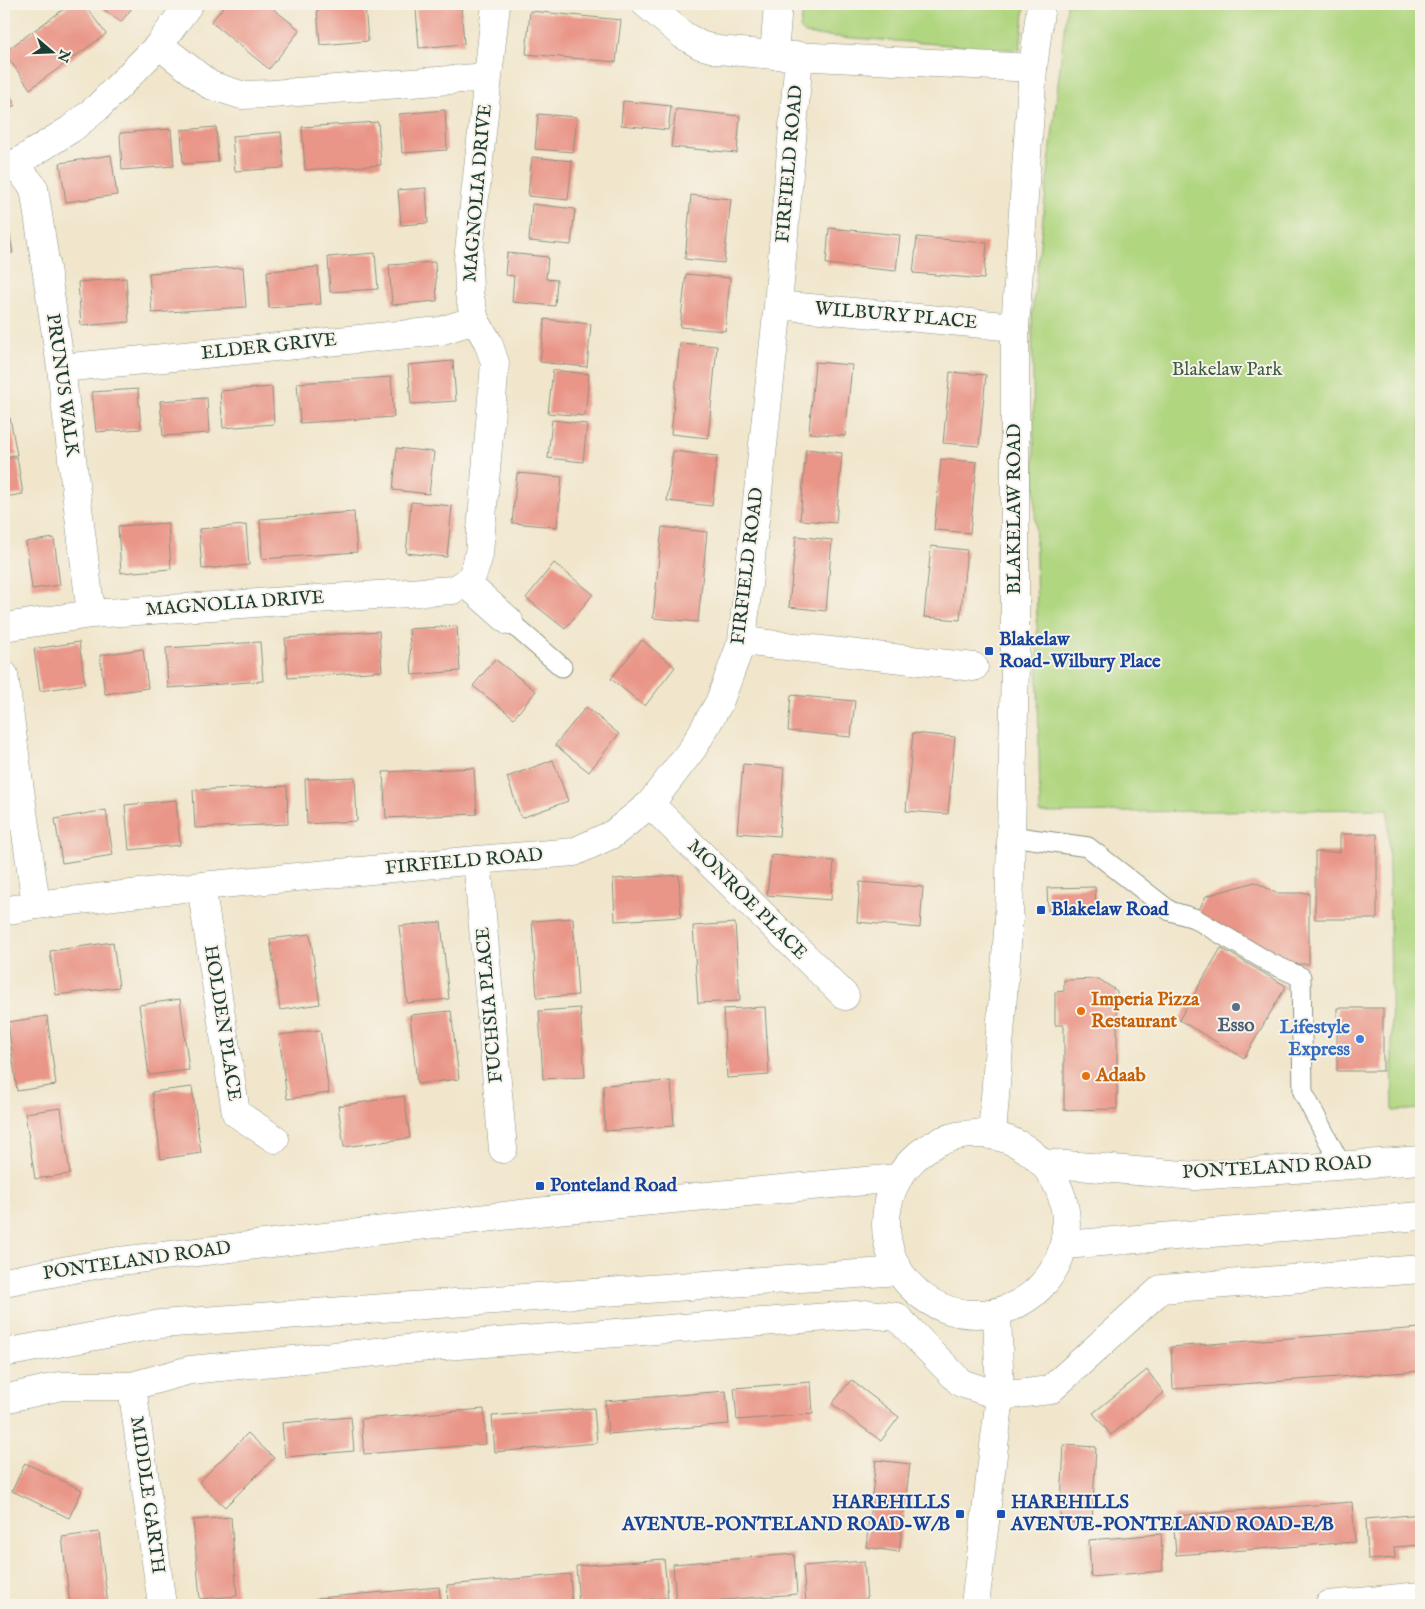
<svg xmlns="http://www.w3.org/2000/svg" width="1425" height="1609" font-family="'IM FELL English',serif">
  <rect width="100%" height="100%" fill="#f7f3e8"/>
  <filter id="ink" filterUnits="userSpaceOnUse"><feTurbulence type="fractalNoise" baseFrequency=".02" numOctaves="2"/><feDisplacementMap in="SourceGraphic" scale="10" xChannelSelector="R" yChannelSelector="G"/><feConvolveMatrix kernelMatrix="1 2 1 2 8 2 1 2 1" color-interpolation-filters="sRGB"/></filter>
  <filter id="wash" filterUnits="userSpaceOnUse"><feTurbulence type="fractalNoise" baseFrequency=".0096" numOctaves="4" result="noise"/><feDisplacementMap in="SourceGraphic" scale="20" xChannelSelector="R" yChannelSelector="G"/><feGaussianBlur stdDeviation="1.12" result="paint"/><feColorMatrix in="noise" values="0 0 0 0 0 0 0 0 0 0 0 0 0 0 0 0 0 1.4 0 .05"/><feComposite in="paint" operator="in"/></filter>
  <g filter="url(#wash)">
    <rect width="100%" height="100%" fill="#f1e6cc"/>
    <path fill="#b0d680" stroke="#688a5a" d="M804 4H1025L1020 50 825 36 805 34 800 29Z
      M1067 4H1421V1109L1393 1111 1388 809 1040 813 1032 315Z"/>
    <g id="blocks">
      <path fill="#e99587" d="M71 4H84L106 34 30 89 4 52Z
        M96 4H135L121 22Z
        M226 4H267L300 30 269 69 211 22Z
        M461 5 464 44 419 48 416 9Z
        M365 6 368 41 320 45 317 9Z
        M530 11 621 20 616 62 526 54Z
        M4 83 15 105 4 111Z
        M623 101 671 106 668 130 621 125Z
        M676 109 740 116 737 153 671 147Z
        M445 110 447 150 402 153 399 114Z
        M538 114 577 117 573 152 535 149Z
        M378 122 381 165 305 170 302 127Z
        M216 127 218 162 183 164 181 130Z
        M171 129 174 166 122 170 120 133Z
        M281 132 284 168 235 171 232 136Z
        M111 155 117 195 66 202 60 163Z
        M532 157 572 161 568 200 528 196Z
        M426 188 428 223 401 225 398 190Z
        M691 195 731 199 724 263 685 259Z
        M532 204 575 209 571 245 529 241Z
        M4 213H6L13 253 4 255Z
        M829 228 900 235 896 271 826 264Z
        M917 237 987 243 984 279 913 273Z
        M375 253 378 289 330 292 328 257Z
        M507 253 548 257 546 279 557 280 555 306 512 302 514 276 505 275Z
        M435 262 437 301 392 305 389 265Z
        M243 267 246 307 152 313 149 273Z
        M318 267 321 304 269 308 267 271Z
        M686 274 730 278 725 331 680 327Z
        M126 278 129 322 81 326 78 282Z
        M545 319 591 324 587 367 540 362Z
        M680 343 717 346 708 438 671 434Z
        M4 346 8 365 4 366Z
        M453 361 456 401 411 404 408 365Z
        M815 362 852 365 845 436 809 433Z
        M553 370 589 374 585 416 548 413Z
        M950 372 986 375 979 446 943 443Z
        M391 377 394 417 300 423 297 383Z
        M4 386 9 412 4 413Z
        M272 387 274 424 223 428 220 391Z
        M138 389 141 429 96 432 92 392Z
        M207 398 209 433 163 436 160 401Z
        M10 418 17 455 4 457V419Z
        M552 420 587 424 583 462 548 458Z
        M397 448 434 452 429 494 393 490Z
        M806 449 842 453 836 523 800 520Z
        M673 451 717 456 712 506 667 501Z
        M17 457 23 494 4 497V459Z
        M941 459 977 462 970 533 934 530Z
        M517 473 562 477 557 527 512 523Z
        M411 502 452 506 447 557 406 553Z
        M354 512 357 552 262 559 260 519Z
        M168 523 171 569 121 573 118 526Z
        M246 525 249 565 202 569 199 529Z
        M662 527 707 532 698 622 653 618Z
        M796 536 832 540 826 611 789 607Z
        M54 538 60 585 32 589 26 542Z
        M931 546 967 550 960 620 924 617Z
        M554 563 593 594 565 629 526 598Z
        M457 626 460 671 412 675 409 629Z
        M379 631 382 671 288 678 285 638Z
        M642 640 675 667 645 706 611 679Z
        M79 642 85 684 40 691 34 649Z
        M260 642 263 681 168 688 166 648Z
        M143 649 148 688 105 694 100 655Z
        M495 659 536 691 514 718 473 686Z
        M791 695 855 701 851 737 788 731Z
        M586 707 619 734 589 772 555 745Z
        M913 733 955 737 948 814 906 811Z
        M553 760 568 801 521 818 507 777Z
        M743 764 784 768 779 836 737 833Z
        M474 768 477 814 386 818 383 772Z
        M355 777 357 821 307 824 305 779Z
        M287 786 288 824 195 828 193 790Z
        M176 800 180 845 129 850 125 805Z
        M106 810 113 855 62 863 55 819Z
        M1340 834H1377V919H1315V852H1340Z
        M771 855 834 861 831 900 767 895Z
        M679 875 681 917 615 921 613 879Z
        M860 882 923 887 920 928 857 922Z
        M1255 882 1276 893H1309V964H1278L1196 915 1206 896Z
        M1095 887 1096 910 1048 911 1047 888Z
        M573 918 578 995 537 998 532 921Z
        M441 922 449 999 407 1003 399 926Z
        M735 923 740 1001 698 1003 693 926Z
        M310 934 320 1004 280 1010 270 939Z
        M113 942 119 987 56 995 50 951Z
        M1221 948 1286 986 1244 1058 1179 1020Z
        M1099 979 1117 991V1109L1064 1110V1025H1055V992L1064 991V980Z
        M180 999 189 1070 149 1075 139 1005Z
        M765 1007 769 1075 727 1078 723 1009Z
        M580 1008 585 1077 543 1079 539 1011Z
        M1337 1008H1383V1071H1337Z
        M451 1011 459 1079 417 1084 410 1015Z
        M47 1016 56 1085 17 1091 8 1022Z
        M320 1030 329 1093 287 1099 279 1035Z
        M671 1081 674 1126 605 1131 603 1085Z
        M192 1087 201 1153 161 1159 152 1092Z
        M404 1096 410 1138 344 1147 338 1106Z
        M61 1108 70 1174 35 1179 25 1113Z
        M1421 1328V1371L1173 1389 1171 1347Z
        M1147 1370 1164 1393 1111 1435 1093 1413Z
        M851 1380 899 1417 881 1441 832 1404Z
        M811 1382 813 1414 737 1420 734 1388Z
        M726 1391 729 1424 608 1434 605 1401Z
        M594 1408 597 1443 495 1452 492 1416Z
        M484 1409 486 1444 364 1454 361 1419Z
        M351 1417 354 1451 285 1457 282 1423Z
        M248 1433 274 1458 225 1507 199 1482Z
        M1064 1445 1096 1447 1092 1524 1060 1522Z
        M876 1460 910 1464 899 1552 866 1547Z
        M25 1463 82 1490 69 1518 12 1491Z
        M1352 1502 1355 1542 1176 1555 1173 1516Z
        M1421 1514V1545L1394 1547 1395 1558 1368 1560 1366 1519Z
        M231 1517 237 1596 200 1599 193 1520Z
        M99 1532 108 1605H70L62 1537Z
        M1161 1534 1163 1571 1091 1577 1089 1540Z
        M794 1554 797 1594 676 1604 673 1564Z
        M664 1559 668 1598 579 1605 576 1566Z
        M864 1561 867 1599 806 1604 803 1566Z
        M570 1574 572 1605H448L447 1585Z
        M439 1587 441 1605H318V1598Z"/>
    </g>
  </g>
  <g filter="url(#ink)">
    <use href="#blocks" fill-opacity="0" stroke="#889280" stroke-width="1"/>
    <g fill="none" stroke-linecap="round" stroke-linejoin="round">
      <defs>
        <path id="service" d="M509 621 562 667
          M1011 836 1088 847 1170 911 1194 918 1270 963 1301 977 1303 1092 1341 1165"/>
        <path id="minor" d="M646 4 683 35 700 45 718 50 774 55 1033 68
          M159 45 210 85 241 95 272 94 488 77
          M774 55 778 4
          M15 164 34 188 61 368 91 614
          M4 169 15 164 71 129 97 108 159 45 189 4
          M778 305 1015 327
          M61 368 440 331 475 320
          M467 584 509 621
          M4 627 91 614 453 590C473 581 474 574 479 554L495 363 488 342 475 320 469 293 468 260 496 4
          M742 641 974 667
          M4 675 36 905
          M650 804 845 996
          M477 860 503 1149
          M201 886 236 1113 275 1139
          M4 911 36 905 201 886 477 860 574 852 613 834 650 804 693 748 719 703 742 641 778 305 799 56
          M132 1386 162 1605
          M4 1399 61 1386H132L190 1370 418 1348 868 1314 897 1317 961 1383 1000 1396 1050 1390 1161 1289 1421 1269
          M975 1605 1000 1396 997 1313
          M1329 1605 1421 1596"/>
        <path id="tertiary" d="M992 1135 1009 919 1015 667V327L1033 68 1041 4"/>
        <path id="trunk" d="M886 1224a90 90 0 1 1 180 0a90 90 0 1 1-180 0Z
          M1043 1163 1195 1176 1421 1160
          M1064 1245 1421 1216
          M4 1282 111 1262 546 1211 897 1178
          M4 1353 160 1324 899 1271"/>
      </defs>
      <use href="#service" stroke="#889280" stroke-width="21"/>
      <use href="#minor" stroke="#889280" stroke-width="29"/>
      <use href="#tertiary" stroke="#889280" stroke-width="29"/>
      <use href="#trunk" stroke="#889280" stroke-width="29"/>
      <use href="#service" stroke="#fff" stroke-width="19"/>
      <use href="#minor" stroke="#fff" stroke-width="28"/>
      <use href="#tertiary" stroke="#fff" stroke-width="28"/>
      <use href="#trunk" stroke="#fff" stroke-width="28"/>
    </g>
  </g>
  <g fill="#1a4fb4" stroke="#f7f3e8" stroke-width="2">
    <rect x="984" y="646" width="10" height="10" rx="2.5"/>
    <rect x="1036" y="905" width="10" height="10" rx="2.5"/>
    <rect x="535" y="1181" width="10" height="10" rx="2.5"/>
    <rect x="955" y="1509" width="10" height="10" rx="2.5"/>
    <rect x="996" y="1509" width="10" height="10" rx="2.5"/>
  </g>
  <circle fill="#5c6f8a" stroke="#f7f3e8" stroke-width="2" cx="1236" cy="1007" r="5"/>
  <g fill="#e8710a" stroke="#f7f3e8" stroke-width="2">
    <circle cx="1081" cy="1011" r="5"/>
    <circle cx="1086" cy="1076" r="5"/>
  </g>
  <circle fill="#3f7fe0" stroke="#f7f3e8" stroke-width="2" cx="1360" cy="1039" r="5"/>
  <g text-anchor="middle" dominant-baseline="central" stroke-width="4" stroke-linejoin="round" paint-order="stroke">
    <g font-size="19" fill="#1f3d34" stroke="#f7f3e8">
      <text transform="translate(790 164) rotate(-85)">FIRFIELD ROAD</text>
      <text transform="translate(478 193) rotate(-85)">MAGNOLIA DRIVE</text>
      <text transform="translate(896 316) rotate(5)">WILBURY PLACE</text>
      <text transform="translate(269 347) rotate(-6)">ELDER GRIVE</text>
      <text transform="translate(62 385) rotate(82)">PRUNUS WALK</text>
      <text transform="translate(1015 509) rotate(-90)">BLAKELAW ROAD</text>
      <text transform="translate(748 566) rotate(-83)">FIRFIELD ROAD</text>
      <text transform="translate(235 604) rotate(-4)">MAGNOLIA DRIVE</text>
      <text transform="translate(464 862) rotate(-5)">FIRFIELD ROAD</text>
      <text transform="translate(747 900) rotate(45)">MONROE PLACE</text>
      <text transform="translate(490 1005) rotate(-95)">FUCHSIA PLACE</text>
      <text transform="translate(222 1023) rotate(81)">HOLDEN PLACE</text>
      <text transform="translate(1277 1168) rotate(-3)">PONTELAND ROAD</text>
      <text transform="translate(137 1261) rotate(-8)">PONTELAND ROAD</text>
      <text transform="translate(147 1495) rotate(82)">MIDDLE GARTH</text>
    </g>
    <g font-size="19" fill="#3c5c43" stroke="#f7f3e8">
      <text x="1227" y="370">Blakelaw Park</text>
    </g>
    <g font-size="19" font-weight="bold" fill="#164399" stroke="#f7f3e8" text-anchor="start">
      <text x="999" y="640">Blakelaw<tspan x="999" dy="22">Road-Wilbury Place</tspan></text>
      <text x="1051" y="910">Blakelaw Road</text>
      <text x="550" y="1186">Ponteland Road</text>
      <text x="950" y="1503" text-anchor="end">HAREHILLS<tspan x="950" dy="22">AVENUE-PONTELAND ROAD-W/B</tspan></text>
      <text x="1011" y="1503">HAREHILLS<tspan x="1011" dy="22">AVENUE-PONTELAND ROAD-E/B</tspan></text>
    </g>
    <g font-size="19" font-weight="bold" fill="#c56008" stroke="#f7f3e8" text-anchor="start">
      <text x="1091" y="1000">Imperia Pizza<tspan x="1091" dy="22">Restaurant</tspan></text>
      <text x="1096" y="1076">Adaab</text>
    </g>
    <g font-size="19" font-weight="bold" fill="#4e5e75" stroke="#f7f3e8">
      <text x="1236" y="1026">Esso</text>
    </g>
    <g font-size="19" font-weight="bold" fill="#366cbe" stroke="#f7f3e8" text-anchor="end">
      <text x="1350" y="1028">Lifestyle<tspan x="1350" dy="22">Express</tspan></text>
    </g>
  </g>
  <rect width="1425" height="1609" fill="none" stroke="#f7f3e8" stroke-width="20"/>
  <g transform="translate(52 52) rotate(109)" stroke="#f7f3e8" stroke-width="4" paint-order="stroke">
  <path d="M0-4L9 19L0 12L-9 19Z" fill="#1f3d34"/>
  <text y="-8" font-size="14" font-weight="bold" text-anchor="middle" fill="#1f3d34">N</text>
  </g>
</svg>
